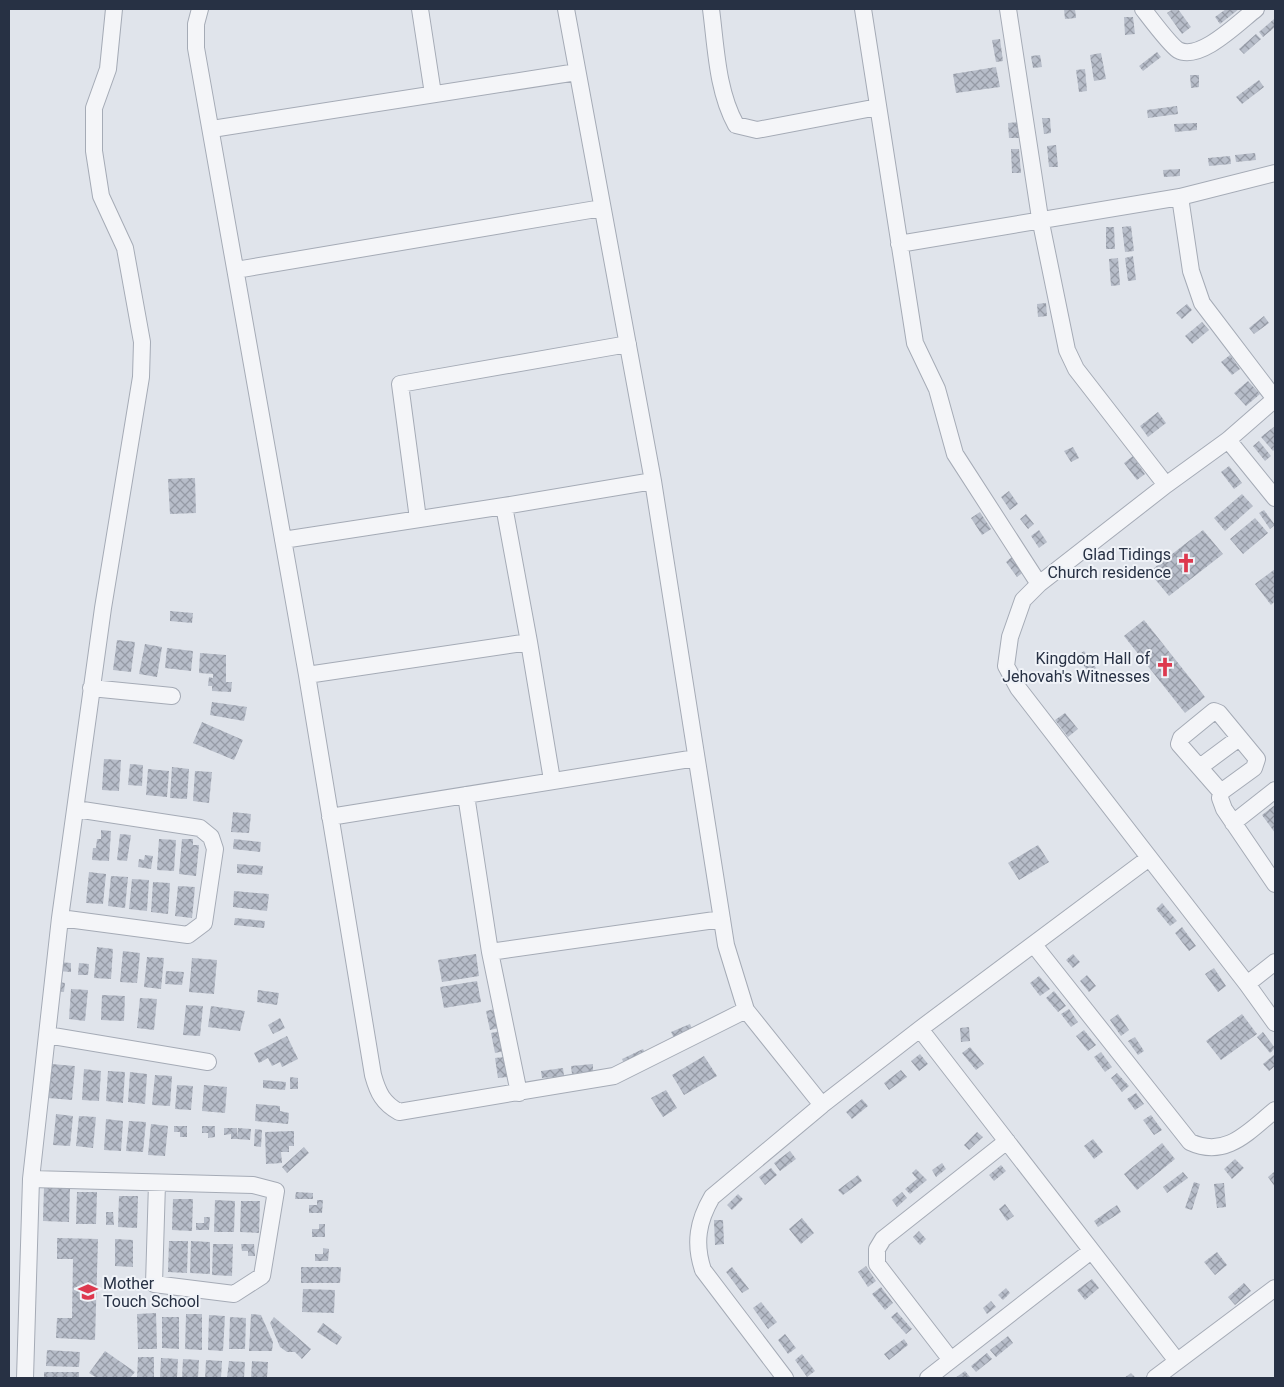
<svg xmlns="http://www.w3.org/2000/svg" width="1284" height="1387" font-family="Roboto,sans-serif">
  <defs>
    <pattern id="building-cross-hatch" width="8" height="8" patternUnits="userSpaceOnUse" patternTransform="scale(1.25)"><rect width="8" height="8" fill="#b7bdc9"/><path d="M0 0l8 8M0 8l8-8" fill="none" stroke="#959aa5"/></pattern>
  </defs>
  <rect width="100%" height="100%" fill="#e0e4eb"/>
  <path fill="url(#building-cross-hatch)" d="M1064 9H1075L1076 18 1065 19Z
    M1173 9H1178L1191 27 1182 34 1167 13Z
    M1226 9H1239L1220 24 1215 17Z
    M1124 17H1133L1135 34 1125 35Z
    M1274 19 1275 27 1263 37 1259 32Z
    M1256 34 1261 39 1244 54 1239 49Z
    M1000 39 1003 61 996 62 992 40Z
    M1157 52 1161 57 1143 71 1139 66Z
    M1101 53 1106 79 1094 81 1090 55Z
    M1040 55 1042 67 1033 68 1031 56Z
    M996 67 1000 87 956 93 953 74Z
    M1085 69 1087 91 1079 92 1076 70Z
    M1190 75H1199V87L1191 88Z
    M1259 80 1264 87 1242 104 1236 97Z
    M1177 106 1178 114 1148 118 1147 110Z
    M1042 118H1050L1051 133 1044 134Z
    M1018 122 1019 138H1009L1008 123Z
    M1197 123V130L1175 132 1174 124Z
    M1056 145 1058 167H1049L1047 146Z
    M1011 149H1019L1021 173H1012Z
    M1255 153 1256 160 1236 162 1235 155Z
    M1230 156 1231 164 1209 166 1208 158Z
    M1180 169V176L1164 177 1163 170Z
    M1131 226 1134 251 1125 252 1122 227Z
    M1106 227H1114L1115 249H1106Z
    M1133 256 1136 280 1128 281 1125 258Z
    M1118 258 1120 285 1111 286 1109 259Z
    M1046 303 1047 316 1038 317 1037 304Z
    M1187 304 1192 310 1182 319 1176 313Z
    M1264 316 1269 323 1254 334 1249 328Z
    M1202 322 1209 330 1192 344 1185 336Z
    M1230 355 1240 369 1232 375 1221 362Z
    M1248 381 1260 394 1246 406 1234 393Z
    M1158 412 1166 423 1148 437 1140 426Z
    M1275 426V449L1273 451 1261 437Z
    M1259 441 1271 456 1265 461 1253 446Z
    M1073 447 1079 458 1071 462 1064 451Z
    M1133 456 1145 474 1137 480 1124 463Z
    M1229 466 1242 483 1234 489 1221 472Z
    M195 478 196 513 170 514 168 479Z
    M1009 491 1018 504 1010 510 1001 497Z
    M1242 494 1253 506 1225 531 1214 518Z
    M1264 510 1275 525 1270 529 1259 513Z
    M980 512 991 529 982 535 971 518Z
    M1026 514 1034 524 1028 529 1020 519Z
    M1255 518 1268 533 1243 554 1230 539Z
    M1039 530 1047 542 1039 548 1031 536Z
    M1203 530 1223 554 1169 596 1149 572Z
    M1013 556 1025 571 1017 577 1006 562Z
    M1275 569V601L1271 605 1255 584Z
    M170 611 193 613 192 623 170 621Z
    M1144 620 1205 697 1185 713 1124 636Z
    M117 640 135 642 131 672 113 670Z
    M145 644 162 647 157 677 139 674Z
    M167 648 193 651 191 671 165 668Z
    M1084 651 1096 668 1089 673 1077 656Z
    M200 653 226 655V682H232L231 692 212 691V686H208L209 677 213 678V674L199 673Z
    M212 702 247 707 244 721 210 715Z
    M1065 713 1078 729 1068 737 1055 720Z
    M202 722 243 740 234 760 193 743Z
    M104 759 121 760 119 791 102 790Z
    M130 764 143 765 142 786 128 785Z
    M172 767 189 769 187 799 170 798Z
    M148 769 169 771 167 797 146 795Z
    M195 771 212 772 209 803 193 801Z
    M1275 805V833L1262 815Z
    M233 812 251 814 249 833 231 832Z
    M101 830 111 831 109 861 92 860 93 848H96L97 839H101Z
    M120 834 131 835 127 861 117 860Z
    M159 839 176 840 174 871 157 870Z
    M182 839H193V845H199L196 876 179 874Z
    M234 839 261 842 260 852 233 849Z
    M1038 845 1049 862 1019 880 1008 863Z
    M145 855 153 856 151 869 138 867 139 859 144 860Z
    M237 864 263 866 262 875 237 873Z
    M89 872 106 874 103 904 86 903Z
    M111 876 128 877 125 908 108 906Z
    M132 879 149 880 147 911 129 909Z
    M153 882 170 883 168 914 151 912Z
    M178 886 195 887 192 918 175 916Z
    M234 891 269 894 267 911 233 907Z
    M1162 903 1177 921 1170 926 1156 909Z
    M235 918 265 921 264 928 234 925Z
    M1182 927 1196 946 1189 951 1175 933Z
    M97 947 113 949 111 979 94 978Z
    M123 951 140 953 137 983 120 982Z
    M476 954 479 976 442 982 438 960Z
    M1073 954 1080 962 1073 968 1066 960Z
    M147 957 164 958 161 989 144 987Z
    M192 958 217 960 214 994 189 992Z
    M59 962 71 963V972L58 971Z
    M79 963 89 964 88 975H78Z
    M1214 968 1226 986 1218 992 1205 974Z
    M166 971 184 972 182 985 165 984Z
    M1087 975 1096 986 1089 992 1080 981Z
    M1039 976 1050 989 1040 996 1030 983Z
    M477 981 481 1002 444 1008 440 987Z
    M59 982 65 983 64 992 58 991Z
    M71 989 88 990 85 1021 69 1019Z
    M258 990 279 993 277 1005 257 1002Z
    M1054 991 1066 1006 1058 1012 1046 998Z
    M102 995 125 996 124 1021 101 1020Z
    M140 998 157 999 154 1030 137 1028Z
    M186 1005 203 1006 200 1036 183 1035Z
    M211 1006 245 1011 240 1031 208 1027Z
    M495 1009 499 1028 490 1030 486 1011Z
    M1069 1009 1078 1022 1071 1027 1061 1014Z
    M1118 1014 1129 1030 1121 1036 1110 1020Z
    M1242 1014 1257 1034 1221 1060 1206 1041Z
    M280 1018 285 1028 273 1034 268 1025Z
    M690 1024 693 1031 675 1040 671 1032Z
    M969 1027 970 1041 961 1042 960 1028Z
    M1084 1030 1096 1045 1088 1051 1076 1036Z
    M500 1031 504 1051 495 1053 491 1033Z
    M1263 1032 1275 1048 1270 1053 1257 1037Z
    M287 1036 298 1059 282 1067 280 1062 272 1066 268 1058 259 1063 254 1053Z
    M1135 1037 1144 1051 1138 1055 1128 1041Z
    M970 1047 984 1064 976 1070 962 1053Z
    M643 1049 647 1056 625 1066 622 1059Z
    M1101 1052 1112 1067 1105 1072 1094 1057Z
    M920 1054 928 1064 919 1071 911 1061Z
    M1275 1054V1066L1269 1071 1263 1064Z
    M704 1056 717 1076 684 1095 672 1075Z
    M504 1057 507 1077 498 1078 495 1058Z
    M51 1064 75 1066 72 1100 48 1098Z
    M593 1064V1071L572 1074 571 1066Z
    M563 1068 564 1076 542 1078 541 1071Z
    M84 1069 101 1071 99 1101 82 1100Z
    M901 1070 907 1077 889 1090 884 1083Z
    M108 1071 125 1072 123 1103 106 1101Z
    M130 1072 147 1074 145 1104 128 1102Z
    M1117 1073 1129 1086 1122 1092 1111 1078Z
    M155 1075 172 1076 170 1106 152 1105Z
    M290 1077 298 1078V1089H290Z
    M263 1080 286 1082 285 1090 263 1088Z
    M177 1085 193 1086 191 1110 175 1109Z
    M204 1085 227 1087 225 1113 202 1111Z
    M666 1090 677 1108 663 1117 651 1098Z
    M1136 1093 1144 1104 1135 1110 1127 1099Z
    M862 1099 868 1106 852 1119 846 1112Z
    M256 1104 280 1106V1111L289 1113 288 1124 255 1121Z
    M56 1114 73 1116 70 1146 53 1145Z
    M1151 1115 1162 1130 1154 1135 1143 1120Z
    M79 1116 96 1117 93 1148 76 1146Z
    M106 1119 123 1121 121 1151 104 1150Z
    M129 1121 146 1122 143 1152 126 1151Z
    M151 1124 168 1126 165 1156 148 1155Z
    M174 1126H187V1137H180V1132H174Z
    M202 1126H215V1137L208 1138V1133H202Z
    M224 1128H237V1139H231V1134L224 1135Z
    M238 1128 251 1129 250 1140 237 1139Z
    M255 1129 262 1130 261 1147 254 1146Z
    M294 1131V1146H289V1152H281L282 1163 266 1164 265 1132Z
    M977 1132 983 1137 969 1150 964 1145Z
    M1093 1139 1103 1152 1094 1159 1084 1146Z
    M1162 1143 1175 1159 1137 1190 1124 1174Z
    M304 1147 309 1153 287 1173 282 1167Z
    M790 1151 796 1159 780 1171 774 1163Z
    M1235 1159 1244 1168 1232 1179 1224 1169Z
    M942 1163 946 1169 936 1177 932 1170Z
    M1001 1165 1006 1171 994 1181 989 1175Z
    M771 1168 777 1175 765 1185 759 1177Z
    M916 1169 927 1180 910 1194 905 1189 917 1179 912 1173Z
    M1275 1171V1187L1268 1177Z
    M1183 1172 1188 1178 1167 1193 1163 1187Z
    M858 1175 862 1181 843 1195 838 1190Z
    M1194 1182 1200 1184 1192 1210 1185 1208Z
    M1224 1183 1226 1207 1217 1208 1214 1184Z
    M44 1187 70 1188 69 1222 43 1221Z
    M77 1192H97L96 1224H76Z
    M296 1192 313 1193V1199H295Z
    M902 1192 907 1198 897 1207 892 1200Z
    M738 1194 743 1199 732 1210 727 1205Z
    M119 1196H138L137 1228 118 1227Z
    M173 1199H193L192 1231 172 1230Z
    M215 1200 235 1201 234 1232H214Z
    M317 1200H323L322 1213H309V1205H317Z
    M241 1201H260L259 1233 240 1232Z
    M1005 1204 1014 1216 1007 1221 999 1209Z
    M1117 1205 1121 1212 1098 1227 1094 1221Z
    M106 1212H113L114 1225H106Z
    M204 1217H210L209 1230H196V1223H204Z
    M802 1218 814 1233 801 1244 789 1229Z
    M714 1220H723L724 1244 715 1245Z
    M319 1224H325V1237H312V1229H319Z
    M919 1231 926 1239 920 1245 913 1237Z
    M57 1238 98 1239 95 1340 56 1338 57 1318H72L73 1259H57Z
    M115 1239 133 1240V1267L115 1266Z
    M169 1241H188L187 1273 168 1272Z
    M191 1241 210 1242V1274L190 1273Z
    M213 1244H233L232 1276 212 1275Z
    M241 1244H254L255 1256H248V1251H242Z
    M323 1248 329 1249 328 1261H315V1254H323Z
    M1217 1252 1227 1265 1215 1275 1204 1262Z
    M866 1266 876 1281 868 1287 858 1272Z
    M301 1267H341L340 1283H301Z
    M732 1267 749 1289 742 1293 726 1272Z
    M1092 1279 1099 1288 1085 1300 1077 1290Z
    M1244 1283 1251 1291 1235 1305 1228 1297Z
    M881 1287 893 1303 885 1310 872 1294Z
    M1006 1288 1010 1293 1003 1300 998 1295Z
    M303 1289 335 1290 334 1313 302 1312Z
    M991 1301 996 1307 987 1314 983 1308Z
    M761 1302 777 1322 768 1329 753 1308Z
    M897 1312 912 1329 906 1334 891 1317Z
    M156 1313 157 1349H138L137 1314Z
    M186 1314H202V1350L185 1349Z
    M251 1314 261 1315 273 1342 272 1351H249Z
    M209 1315 225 1316 223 1351 208 1350Z
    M162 1317H179V1349L162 1348Z
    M230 1317 246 1318 245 1349H229Z
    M274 1317 311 1349 302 1359 295 1352H287L280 1347 270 1323Z
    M323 1323 342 1337 337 1345 317 1332Z
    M785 1334 796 1348 788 1354 778 1340Z
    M1008 1336 1013 1343 996 1357 990 1350Z
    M904 1339 908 1345 889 1360 884 1354Z
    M47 1350 80 1352 79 1367 46 1366Z
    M105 1351 135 1372 130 1378H97L89 1373Z
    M987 1353 992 1359 976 1372 971 1366Z
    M802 1354 815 1371 807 1377 795 1360Z
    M138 1357H154V1378H137Z
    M161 1358 178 1359 177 1378H160Z
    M183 1359 199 1360 198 1378H182Z
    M206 1360 222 1361 221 1378H205Z
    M229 1361 245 1362 244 1378H227Z
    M252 1361 268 1362 267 1378H251Z
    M965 1371 970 1377 955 1378Z
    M44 1372H79V1378H44Z
    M1131 1373 1136 1378H1124Z"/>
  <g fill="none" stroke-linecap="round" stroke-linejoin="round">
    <defs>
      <path id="minor" d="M200 9 196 24V48L307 675 373 1075C378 1093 383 1103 399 1112L614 1076 746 1010
        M420 9 433 94
        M566 9 653 481 726 945 746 1010 822 1105
        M711 9C716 47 717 91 736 125L757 130 878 107
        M863 9 915 343 937 389 955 454 1039 584
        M1008 9 1040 218 1067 350 1076 369 1166 485
        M1143 9C1150 18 1170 45 1178 50 1200 62 1239 22 1256 9
        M212 129 577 72
        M1180 197 1191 271 1202 303 1275 399 1228 440 1166 485 1039 584 1023 600 1010 637 1006 666 1018 688 1247 984 1275 1023
        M899 244 1180 197 1275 173
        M236 270 602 208
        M1228 440 1275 498
        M504 506 529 642 552 780
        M418 519 400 384 628 344
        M283 540 504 506 653 481
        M307 675 529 642
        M91 688 172 696
        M1200 767 1239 738
        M1221 792 1254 768 1257 759 1219 713 1214 711 1181 738 1179 744 1221 792 1220 798 1224 809 1275 884
        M466 795 490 952 519 1093
        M330 817 696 758
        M1233 823 1275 790
        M60 918 188 935 204 923 215 849 211 837 200 828 76 809
        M1034 945 1190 1142C1226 1159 1249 1131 1275 1110
        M490 952 722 919
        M1247 984 1275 962
        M920 1029 1177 1361
        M47 1035 208 1062
        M31 1179 253 1185 276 1191 262 1276 234 1294 154 1284 157 1183
        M951 1360 877 1264V1249L883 1239 1007 1141
        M25 1378 31 1179 60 918 103 608 141 377 142 342 125 248 101 196 94 151V108L108 69 114 9
        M785 1378 703 1270C694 1243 698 1221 712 1197L822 1105 920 1029 1149 858
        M928 1378 1091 1251
        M1155 1378 1275 1288"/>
    </defs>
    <use href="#minor" stroke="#a5abb6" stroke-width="18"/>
    <use href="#minor" stroke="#f4f5f8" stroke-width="16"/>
  </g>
  <defs>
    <symbol id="church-bare" viewBox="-9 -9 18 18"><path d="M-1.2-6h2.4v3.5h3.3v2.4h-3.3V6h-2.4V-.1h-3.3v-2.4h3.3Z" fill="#dd384e" stroke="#f0f3f8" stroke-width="2.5" paint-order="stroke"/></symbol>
    <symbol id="school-bare" viewBox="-9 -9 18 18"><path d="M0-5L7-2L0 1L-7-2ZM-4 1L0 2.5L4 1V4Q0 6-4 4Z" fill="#dd384e" stroke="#f0f3f8" stroke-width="2.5" paint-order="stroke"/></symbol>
  </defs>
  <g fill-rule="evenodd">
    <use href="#church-bare" x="1172" y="549" width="28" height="28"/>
    <use href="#church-bare" x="1151" y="653" width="28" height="28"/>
    <use href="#school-bare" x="74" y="1278" width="28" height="28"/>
  </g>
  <g text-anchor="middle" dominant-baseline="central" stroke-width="4" stroke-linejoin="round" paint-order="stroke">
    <g font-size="16" fill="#273144" stroke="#f0f3f8" text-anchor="end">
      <text x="1171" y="554">Glad Tidings<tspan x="1171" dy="18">Church residence</tspan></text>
      <text x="1150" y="658">Kingdom Hall of<tspan x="1150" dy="18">Jehovah's Witnesses</tspan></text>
      <text x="103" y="1283" text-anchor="start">Mother<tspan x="103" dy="18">Touch School</tspan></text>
    </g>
  </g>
  <rect width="1284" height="1387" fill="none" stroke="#273144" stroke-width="20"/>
</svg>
